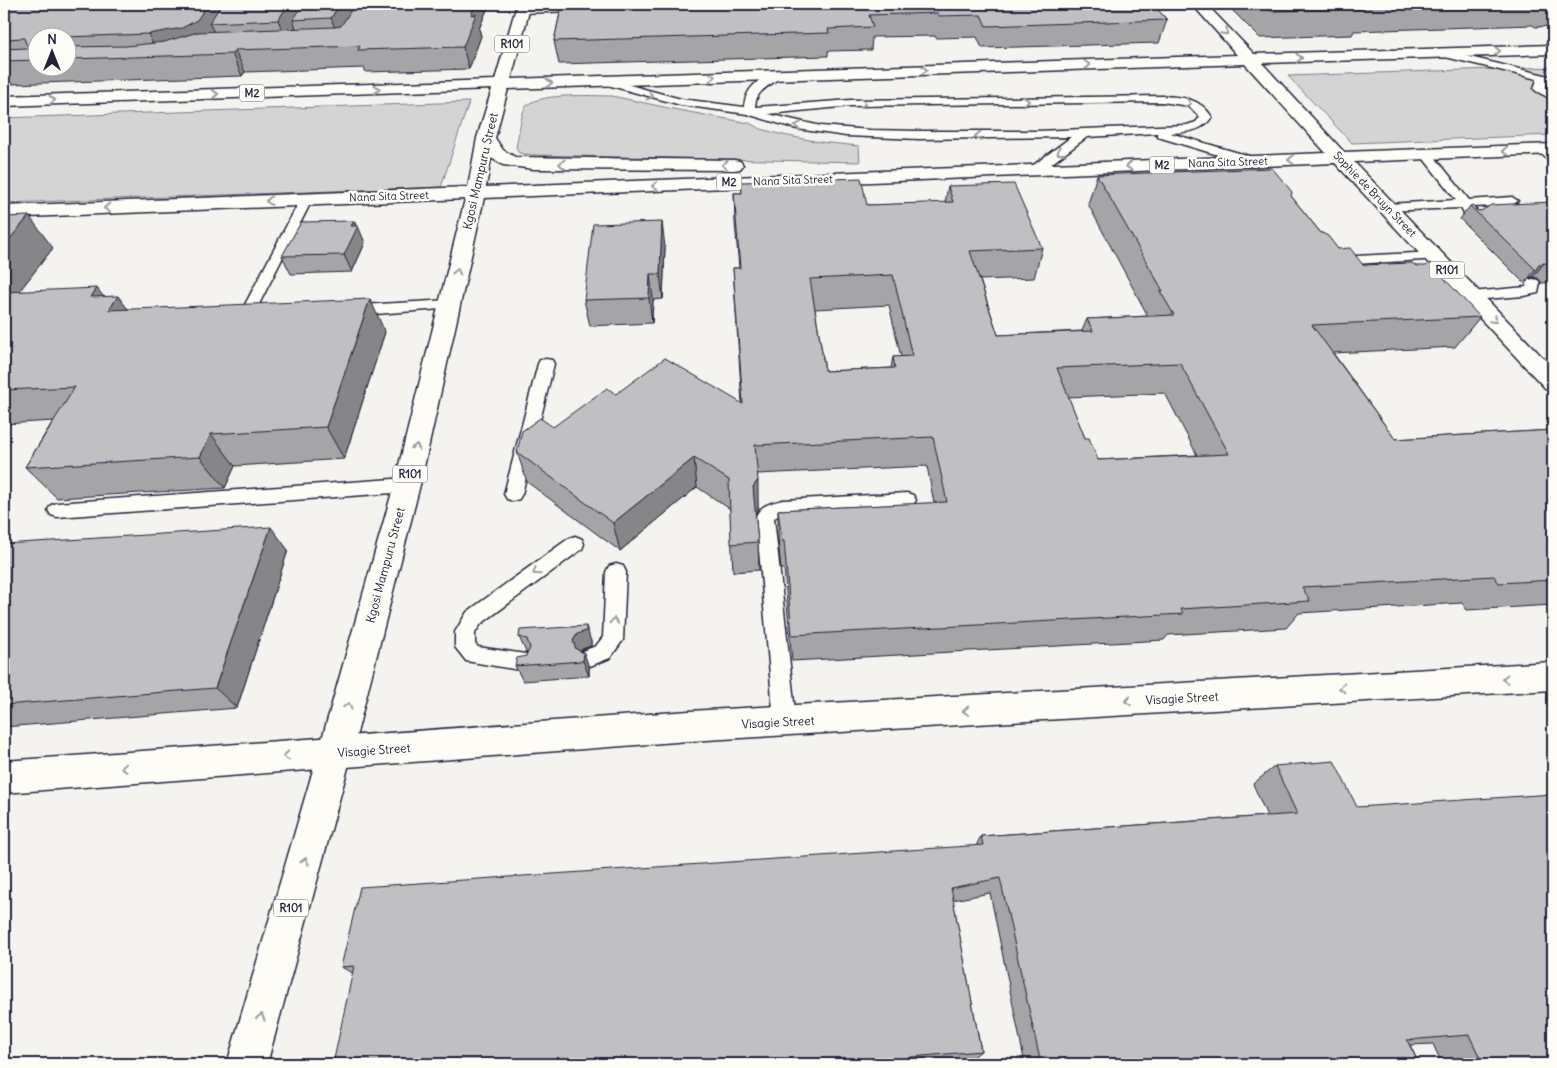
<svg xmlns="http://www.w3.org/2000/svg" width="1557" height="1068" font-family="Delius,sans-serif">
  <rect width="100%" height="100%" fill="#f4f3ef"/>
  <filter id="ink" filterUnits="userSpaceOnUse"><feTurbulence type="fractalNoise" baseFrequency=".02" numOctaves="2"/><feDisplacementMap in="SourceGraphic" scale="10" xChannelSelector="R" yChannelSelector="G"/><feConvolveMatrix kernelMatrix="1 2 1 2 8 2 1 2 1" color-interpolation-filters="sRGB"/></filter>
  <g filter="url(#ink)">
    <path fill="#d5d4d5" stroke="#7c7b88" d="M1553 67V135L1352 143 1288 76Z
      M612 96 678 110 749 123 761 129 783 135 820 142 859 146 860 162 532 155 519 153 516 147C519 135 520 119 525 108 533 92 595 96 612 96Z
      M469 102 441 187 4 203V118Z"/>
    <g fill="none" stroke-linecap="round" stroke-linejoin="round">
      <defs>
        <path id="service" d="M570 6 573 7V11L522 13 517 10 522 7Z
          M1441 50 1553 77V83L1547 82 1546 88 1553 92V100L1536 91 1534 89 1537 79 1437 55 1436 53 1437 51Z
          M777 72 782 75C771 87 756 88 755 107L851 100 1162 96C1183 97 1200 98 1212 117 1201 132 1187 132 1170 133L1256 158 1258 161 1252 165 1248 164 1158 137 1157 133 1087 137 1039 173 1035 174 1029 170 1031 167 1071 137 919 139 846 136 797 129 747 114 681 105 600 83 599 81 604 78 681 99 744 107C745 89 760 76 777 72ZM1162 102 1189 106 1200 117 1196 122 1187 125 1158 126 1036 131H919L870 130 821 126 768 114 851 106Z
          M1542 145 1553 152V162L1549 161 1536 149Z
          M1426 150 1430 151 1469 200 1512 197 1518 201 1512 205 1474 207 1476 211 1469 215 1464 214 1461 208 1383 211 1381 208 1388 204 1456 200 1420 154Z
          M306 196 312 200 254 314 252 317H242L240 314 300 200Z
          M1435 252 1442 256 1440 259 1336 265 1329 261 1336 257Z
          M1533 279 1538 280 1540 283 1538 293 1524 296 1472 300 1467 299 1465 296 1467 293 1472 292 1526 287 1528 280Z
          M450 300 455 302 457 305 455 308 362 315 357 313 355 310 357 307 362 305Z
          M546 359 552 360 554 364 522 494 519 499 513 501 507 499 504 494 538 364 540 360Z
          M407 478 413 480 416 485 413 490 407 492 57 517 51 515 48 510 51 505 57 503Z
          M907 493 913 495 916 500 913 505 907 507 783 514 774 518 796 721 793 728 785 731 777 728 774 721 756 516C762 504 771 503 783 500Z
          M575 536 582 539 584 544 582 549 481 624 475 633V644L478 647 532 655 535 662 532 669 525 671 466 661 455 647V632L467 612 568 539Z
          M616 564 623 566 626 572 623 640 610 658 590 666 583 663 580 657 583 651 596 646 603 637 606 572 609 566Z"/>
        <path id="tertiary" d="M1553 662V690L689 741 4 793V761L689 711Z"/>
        <path id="primary" d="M517 4H531L511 79 1237 55 1192 4H1206L1254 54 1553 45V54L1262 63 1344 152 1553 144V154L1354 162 1553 368V390L1545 388 1335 163 484 198 420 485 352 753 267 1064H227L318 753 394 485 465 199 4 218V206L468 187 477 138 492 89 4 106V96L495 80ZM1245 64 1326 153 486 187 491 158 503 165 534 169 734 170 740 169 743 165 740 161 734 160 515 157 503 150 495 138 508 89Z"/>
      </defs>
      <use href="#service" stroke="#22223b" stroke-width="3"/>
      <use href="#tertiary" stroke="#22223b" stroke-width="3"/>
      <use href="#primary" stroke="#22223b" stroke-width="3"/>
      <use href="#service" fill="#fdfcf7" fill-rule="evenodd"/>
      <use href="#tertiary" fill="#fdfcf7" fill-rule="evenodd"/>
      <use href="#primary" fill="#fdfcf7" fill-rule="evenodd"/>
    </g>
    <path fill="#a5a4a7" stroke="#22223b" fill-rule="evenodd" d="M4 4H487L488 7 479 29 481 36 469 69 366 72 364 68 245 72 242 76 12 84 4 77ZM38 38H68V68H38Z
      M562 4H1153L1167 20 1159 43 982 48 977 37 936 38 935 36 872 37 871 50 828 51V56L559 64 554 41Z
      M1226 4H1553V26L1535 27 1533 25 1354 31 1352 35 1260 38Z
      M1097 175 1291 196 1320 232 1338 249 1363 265 1480 317 1455 347 1333 353 1395 439 1553 430V605L1467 610 1462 603 1299 613 1286 628 1168 635 1164 640 792 661 784 569H781L778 538V510L934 503 927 466 757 474 758 509 755 514 758 542 759 570 733 572 730 509 697 487 620 551 527 482 517 452 553 427 616 394 742 403 733 268H739L735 223 734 193H742L741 182 867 205 945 203 948 186 1042 248 1034 278 980 280 998 335 1082 331 1087 319 1148 316 1088 204ZM889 305 901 357H893L891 368 825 371 815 309ZM1165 393 1197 455 1098 460 1085 438 1068 397Z
      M1553 202V282L1542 283 1538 278 1533 277 1529 278 1524 283 1460 219 1470 206 1476 210 1481 211Z
      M4 217 53 248 19 291 103 296 129 309 385 332 344 459 235 466 225 488 57 498 25 467 53 421 4 424Z
      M354 221 365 243 352 272 291 274 282 256Z
      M665 247 663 299 653 300 652 323 590 326 584 300Z
      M4 544 288 550 237 708 4 727Z
      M519 637 591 641V646L582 649 581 651 584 653 589 668V676L523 681 515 666 526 656 527 653 526 652Z
      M1275 766 1357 807 1553 1064H1442L1433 1044 1410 1045 1419 1064H1025L990 893 953 900 981 1051 971 1059 912 1063 353 973 341 967 976 846 981 836 1267 816 1253 784Z"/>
    <path fill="#868688" stroke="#22223b" d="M208 4H218L226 20 209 23 214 32 159 56 148 34Z
      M289 4H312L293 20 296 28 287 41 278 20Z
      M340 4H361L339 39 331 18Z
      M476 4H487L488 7 479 29 481 36 469 69 463 47 471 15Z
      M235 50 245 72 242 76 232 54Z
      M29 216 53 248 4 311V246Z
      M354 221 357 228 358 226 365 243 352 272 344 255 351 226Z
      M662 222 665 247 663 299 660 274Z
      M1544 263 1533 277 1529 278 1539 264Z
      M650 274 653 300 652 323 649 298Z
      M97 288 111 307 118 296 142 328 133 342 91 297Z
      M370 299 385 332 344 459 326 427Z
      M211 434 235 466 225 488 200 457Z
      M694 458 697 487 620 551 613 523Z
      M758 480V509L754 516 753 487Z
      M271 527 288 550 237 708 215 688Z
      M586 626 591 641V646L582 649 578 656 573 641 577 634Z
      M584 653 589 668V676L583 661Z"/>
    <path fill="#c0bfc2" stroke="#22223b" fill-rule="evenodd" d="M4 4H208L197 20 182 28 148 34 38 38V60L4 61V49L27 48 29 46 26 44 24 38 4 39Z
      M222 4H289L278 20 209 23Z
      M304 4H340L331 18 293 20Z
      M355 4H476L471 15 476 14 463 47 358 50 360 46 235 50 232 54 68 59V47L126 46 164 42 198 32 335 27 341 26Z
      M562 4H1153L1167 20 986 26 981 15 939 16 938 13 869 15 873 27 828 29 829 33 554 41Z
      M1263 4H1400L1361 5 1365 9 1271 11Z
      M1272 168 1292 192 1291 196 1320 232 1328 236 1338 249 1350 248 1363 265 1412 263 1416 266H1426L1430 263 1480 317 1312 325 1395 439 1553 430V580L1499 583 1494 576 1302 587 1310 601 1181 609 1183 614 792 635 784 541H782L778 510 947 502 933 437 755 445 758 480 753 487 758 542 731 544 729 480 694 458 613 523 517 452 522 431 540 418 553 427 607 388 616 394 665 358 743 404 733 268H740L734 193H742L741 182 861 178 867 205 953 202 948 186 1014 184 1042 248 970 251 998 335 1093 331 1087 319 1174 315 1160 291H1163L1097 175ZM893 275 912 356 893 357 895 368 825 371 810 279ZM1180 363 1229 454 1098 460 1089 438H1085L1057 368Z
      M1553 202V269L1550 264 1544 263 1539 264 1536 270 1470 206 1473 205 1476 210 1481 211 1491 205Z
      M29 216 4 246V217Z
      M354 221 351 226H358L344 255 282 256 301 222Z
      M662 222 660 274H650L649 298 584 300 593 224Z
      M97 288 91 297 118 296 109 310 370 299 326 427 211 434 200 457 25 467 75 387 4 390V292Z
      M271 527 215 688 4 705V544Z
      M586 626V631L577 634 573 641 576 649 584 653 583 661 515 666 517 658 526 656 530 648 527 639 519 637 520 630Z
      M1334 761 1357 807 1553 794V1064H1483L1469 1035 1407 1040 1419 1064H1041L1000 878 951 888 981 1051 911 1057 912 1064H333L354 966 341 967 360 887 983 845 981 836 1297 814 1275 766Z"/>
    <defs><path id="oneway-chevron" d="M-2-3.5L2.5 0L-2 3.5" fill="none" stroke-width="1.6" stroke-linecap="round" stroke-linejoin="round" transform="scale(1.25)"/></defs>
    <g stroke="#9a9aa2">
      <use href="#oneway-chevron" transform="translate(1225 32) rotate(47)"/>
      <use href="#oneway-chevron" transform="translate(1497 51) rotate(-2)"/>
      <use href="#oneway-chevron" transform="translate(1299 58) rotate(-2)"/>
      <use href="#oneway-chevron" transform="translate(1087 65) rotate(-2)"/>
      <use href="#oneway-chevron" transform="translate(924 70) rotate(-2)"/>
      <use href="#oneway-chevron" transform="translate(712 77) rotate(-2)"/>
      <use href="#oneway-chevron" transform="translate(549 83) rotate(-2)"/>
      <use href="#oneway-chevron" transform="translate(377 89) rotate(-2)"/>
      <use href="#oneway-chevron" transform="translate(215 94) rotate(-2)"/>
      <use href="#oneway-chevron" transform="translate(650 96) rotate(15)"/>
      <use href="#oneway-chevron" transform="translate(52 100) rotate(-2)"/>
      <use href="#oneway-chevron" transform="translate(1026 101) rotate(-1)"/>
      <use href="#oneway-chevron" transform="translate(863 103)"/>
      <use href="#oneway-chevron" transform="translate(1188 103) rotate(15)"/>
      <use href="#oneway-chevron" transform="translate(798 126) rotate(-169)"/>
      <use href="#oneway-chevron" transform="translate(978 136) rotate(-180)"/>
      <use href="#oneway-chevron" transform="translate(1505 151) rotate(178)"/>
      <use href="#oneway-chevron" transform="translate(1060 152) rotate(143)"/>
      <use href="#oneway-chevron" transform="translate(1291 160) rotate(178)"/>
      <use href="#oneway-chevron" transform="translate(562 164) rotate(180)"/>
      <use href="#oneway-chevron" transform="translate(725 165) rotate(-179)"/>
      <use href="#oneway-chevron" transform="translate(1129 166) rotate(178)"/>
      <use href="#oneway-chevron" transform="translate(655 186) rotate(178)"/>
      <use href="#oneway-chevron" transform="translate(269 201) rotate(178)"/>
      <use href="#oneway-chevron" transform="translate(107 208) rotate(178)"/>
      <use href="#oneway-chevron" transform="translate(457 272) rotate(-77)"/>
      <use href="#oneway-chevron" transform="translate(1494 320) rotate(46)"/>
      <use href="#oneway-chevron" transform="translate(416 447) rotate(-76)"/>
      <use href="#oneway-chevron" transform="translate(536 572) rotate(145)"/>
      <use href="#oneway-chevron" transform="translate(614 621) rotate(-88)"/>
      <use href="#oneway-chevron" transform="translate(1505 679) rotate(177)"/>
      <use href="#oneway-chevron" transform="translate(1342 688) rotate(177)"/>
      <use href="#oneway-chevron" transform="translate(1128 701) rotate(177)"/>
      <use href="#oneway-chevron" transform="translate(348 706) rotate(-75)"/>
      <use href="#oneway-chevron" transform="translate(966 711) rotate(177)"/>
      <use href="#oneway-chevron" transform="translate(286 756) rotate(176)"/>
      <use href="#oneway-chevron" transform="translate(124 768) rotate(176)"/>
      <use href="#oneway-chevron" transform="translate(305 861) rotate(-74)"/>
      <use href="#oneway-chevron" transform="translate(261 1017) rotate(-74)"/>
    </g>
  </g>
  <g text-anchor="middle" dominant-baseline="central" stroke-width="5" stroke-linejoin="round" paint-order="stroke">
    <g fill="#fdfcf7" stroke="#646373" stroke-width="1">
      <rect x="494.5" y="35.5" width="35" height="17" rx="4"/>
      <rect x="239.5" y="84.5" width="25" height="17" rx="4"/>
      <rect x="1149.5" y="156.5" width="25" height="17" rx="4"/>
      <rect x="716.5" y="173.5" width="25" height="17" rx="4"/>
      <rect x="1429.5" y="261.5" width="35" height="17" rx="4"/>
      <rect x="392.5" y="465.5" width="35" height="17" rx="4"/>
      <rect x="273.5" y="899.5" width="35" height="17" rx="4"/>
    </g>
    <g font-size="11" font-weight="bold" fill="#22223b">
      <text x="512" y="44">R101</text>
      <text x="252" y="93">M2</text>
      <text x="1162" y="165">M2</text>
      <text x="729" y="182">M2</text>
      <text x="1447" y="270">R101</text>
      <text x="410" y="474">R101</text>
      <text x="291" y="908">R101</text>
    </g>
    <g font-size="11" fill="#22223b" stroke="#fdfcf7">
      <text transform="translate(1228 162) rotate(-2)">Nana Sita Street</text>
      <text transform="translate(793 180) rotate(-2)">Nana Sita Street</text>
      <text transform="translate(1375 194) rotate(46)">Sophie de Bruyn Street</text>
      <text transform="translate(389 196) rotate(-2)">Nana Sita Street</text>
    </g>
    <g font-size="12" fill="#22223b" stroke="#fdfcf7">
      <text transform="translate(480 171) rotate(-77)">Kgosi Mampuru Street</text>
      <text transform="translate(385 565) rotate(-75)">Kgosi Mampuru Street</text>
      <text transform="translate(1182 698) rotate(-3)">Visagie Street</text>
      <text transform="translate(778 722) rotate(-3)">Visagie Street</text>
      <text transform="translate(374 750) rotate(-4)">Visagie Street</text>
    </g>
  </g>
  <rect width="1557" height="1068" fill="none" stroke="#fdfcf7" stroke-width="20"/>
  <rect x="10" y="10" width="1537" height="1048" fill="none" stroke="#22223b" stroke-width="2" filter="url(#ink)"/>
  <g transform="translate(52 52)"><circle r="24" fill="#fdfcf7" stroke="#a5a5ac"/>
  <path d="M0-4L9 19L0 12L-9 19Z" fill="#22223b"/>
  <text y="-8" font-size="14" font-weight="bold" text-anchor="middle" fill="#22223b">N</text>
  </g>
</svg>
